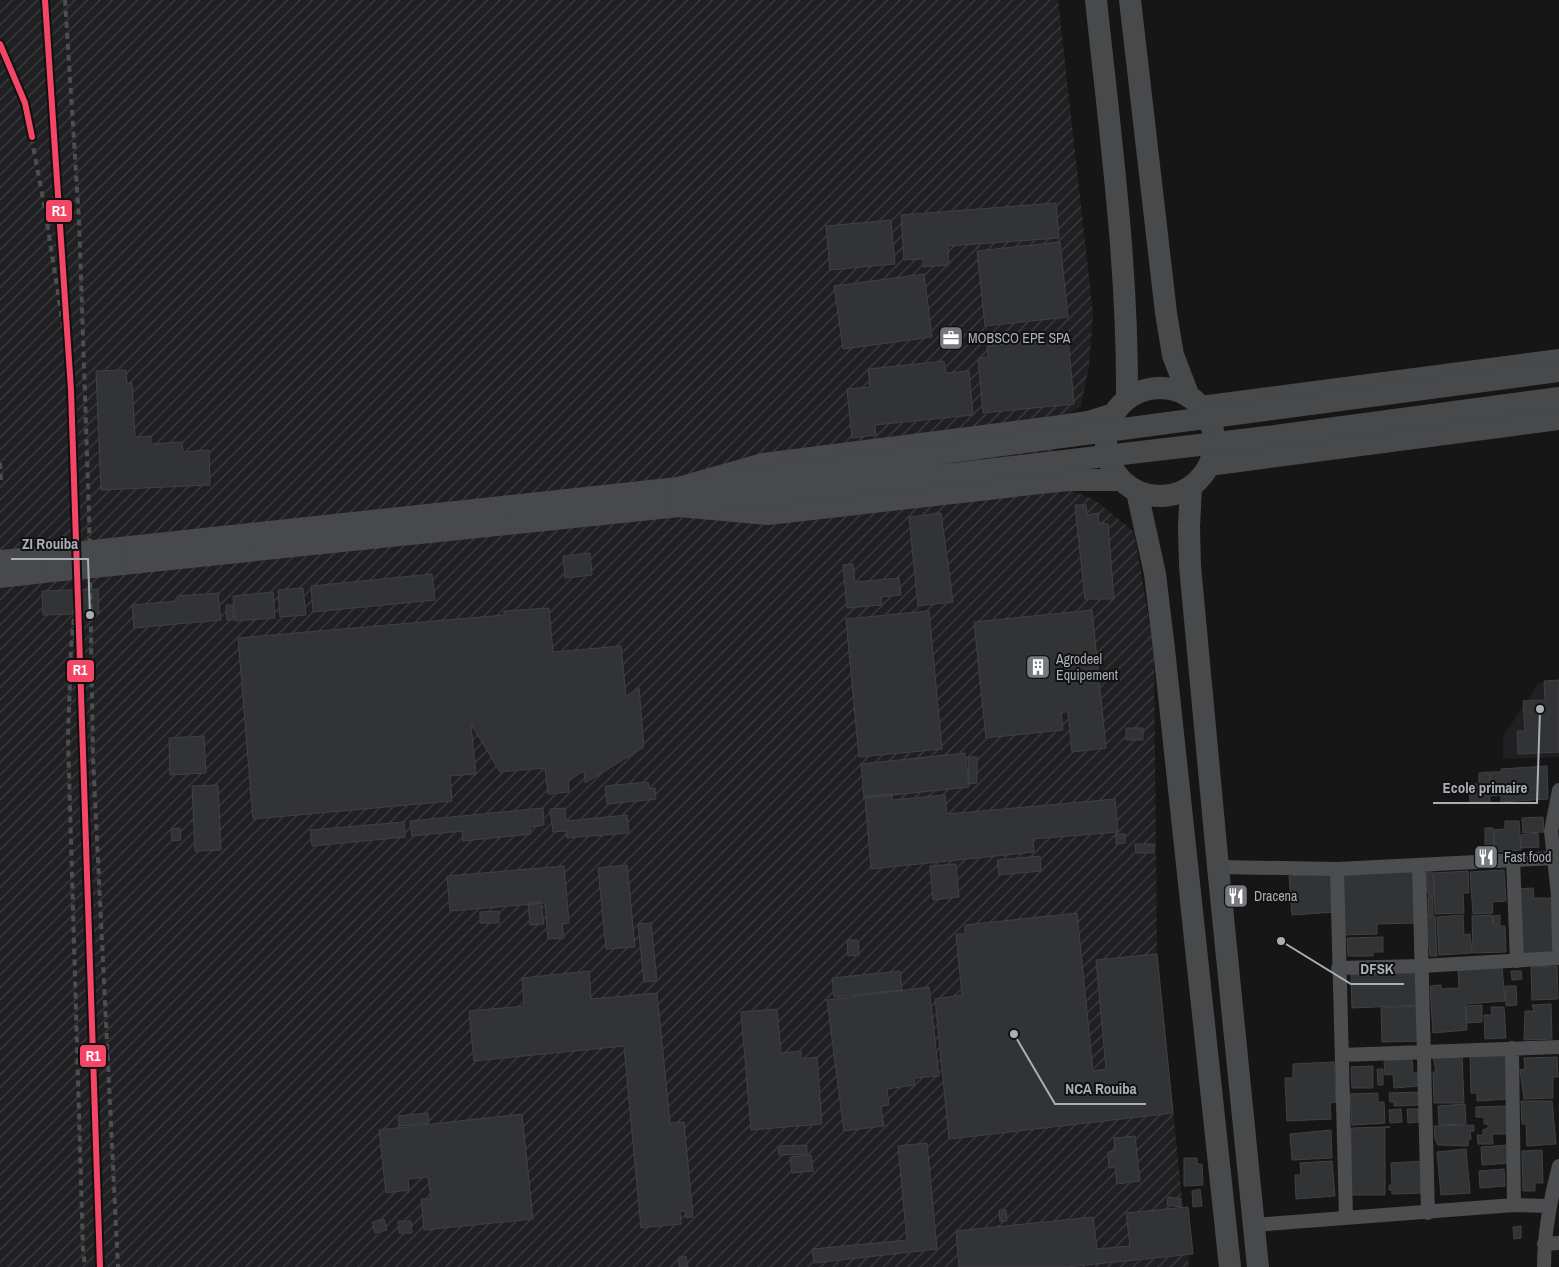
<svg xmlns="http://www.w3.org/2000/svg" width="1559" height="1267" font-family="'Archivo Narrow',sans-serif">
  <defs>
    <pattern id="industrial-furrows" width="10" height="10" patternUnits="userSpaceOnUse" patternTransform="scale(1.25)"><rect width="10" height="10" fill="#202022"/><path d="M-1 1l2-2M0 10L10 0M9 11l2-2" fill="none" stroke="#3e3e40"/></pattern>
  </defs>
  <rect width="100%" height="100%" fill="#161617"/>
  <path fill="#202022" d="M1559 682V757L1503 759V736L1539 683Z"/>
  <path fill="url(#industrial-furrows)" d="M0 0H1058L1093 313 1089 366 1081 406 1067 415 1051 417 1058 485 1095 500 1134 532 1154 649 1157 954 1189 1267H0Z"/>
  <path fill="#323334" stroke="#404143" d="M1056 203 1059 238 948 246 949 265 923 267V259L904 260 901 215Z
    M891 220 895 264 830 270 826 226Z
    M1060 242 1068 317 985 326 977 251Z
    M924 274 932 337 843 349 834 286Z
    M1068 338 1074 404 983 413 978 358 988 357 987 346Z
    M944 361 946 373 969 371 973 415 875 425 876 435 852 438 847 389 870 387 868 369Z
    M126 370 127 384 132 383 135 437 151 436V444L182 442 183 452 209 450 210 485 101 490 96 371Z
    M1075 505H1086L1087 515 1098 513 1099 523 1108 524 1114 599H1085Z
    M941 513 953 602 918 606 909 517Z
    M590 553 592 575 565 578 563 556Z
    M853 564 855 582 899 578 901 595 881 597 882 605 847 608 843 565Z
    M432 574 435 600 313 612 311 586Z
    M303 588 306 615 280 617 278 590Z
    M98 589 99 613 43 615 42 591Z
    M273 592 275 618 235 621 233 596Z
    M218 593 221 620 134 628 132 605 178 601 177 596Z
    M226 605H233V620H227Z
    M549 608 553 652 621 646 626 696 639 688 644 747 585 783 584 771 568 781 569 792 548 794 545 768 500 772 471 724 476 774 450 776 452 801 253 819 238 638 504 615V611Z
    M1092 610 1106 748 1072 752 1068 712H1061L1063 730 986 738 974 622Z
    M929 611 942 749 859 757 846 619Z
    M1559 680V752L1518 754 1517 731H1525L1523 701 1545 700 1544 681Z
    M1126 728H1143V740H1126Z
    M204 736 206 773 170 775 169 738Z
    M965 753 969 787 864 798 861 764Z
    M968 757H977V783L969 784Z
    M1547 766 1548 799 1501 802V795L1491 796 1490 772H1501V769Z
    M1489 772 1490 783 1479 784V773Z
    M648 782 649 789 655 788 656 799 607 804 605 786Z
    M1469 784H1490V802H1470Z
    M218 785 221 850 195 851 192 786Z
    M892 794V800L945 795 947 814 1115 799 1118 832 1033 839 1034 852 871 869 865 796Z
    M543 808 544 825 530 827 531 834 463 841 462 831 412 836 410 821Z
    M565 808 566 821 627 815 629 833 567 838 566 831 553 832 550 809Z
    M1543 817 1544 832 1523 833 1522 818Z
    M1505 821H1519L1521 850 1495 852 1494 830 1505 829Z
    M404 822 405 837 312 846 310 830Z
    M180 828 181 840 172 841 171 829Z
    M1485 828H1493L1494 846H1485Z
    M1538 833 1539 847 1521 848V835Z
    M1116 834H1125V843L1116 844Z
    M1135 844H1154V853H1136Z
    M1040 856 1041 871 999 875 997 860Z
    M956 864 959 897 933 900 930 866Z
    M627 865 635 947 606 949 598 868Z
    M564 866 569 923 562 924 564 938 548 939 545 903 450 911 447 876Z
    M1504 870 1506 901 1492 902 1493 913 1473 914 1470 872Z
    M1468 871 1469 893H1463L1464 913 1435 914 1434 873Z
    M1415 872 1417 923 1377 924V934L1342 935 1340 874Z
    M1427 872H1433L1434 896H1429L1427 891Z
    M1332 873 1335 912 1292 915 1289 876Z
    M1533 888 1534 898H1552L1554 952 1520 955 1517 889Z
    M1428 897H1433V915H1428Z
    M541 902 544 924 530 925 528 903Z
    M499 911V923H480V912Z
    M1077 913 1093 1071 1106 1069 1096 960 1157 954 1173 1113 949 1139 935 999 962 995 956 934H965V925Z
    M1463 915 1464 935 1470 934 1472 953 1439 955 1437 917Z
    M1492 915 1493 926H1505L1506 952 1473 953 1472 916Z
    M1500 915V925H1494L1493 916Z
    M1425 916H1435L1437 956H1430L1429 945H1426Z
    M651 923 657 981 644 982 638 924Z
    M1383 937V952H1373V956H1348L1347 938Z
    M847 940H858L859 955 848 956Z
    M1557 966 1558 999 1532 1000 1531 967Z
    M1502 967 1505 1001 1465 1004 1467 1030 1433 1033 1430 986 1441 985V989L1459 988 1458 970Z
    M589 971 591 999 657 993 670 1123 684 1122 693 1217 686 1218 685 1211H680L681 1224 641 1228 624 1046 474 1061 469 1011 524 1006 522 978Z
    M900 971 902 990 834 997 832 978Z
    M1511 971H1521L1522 979 1512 980Z
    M1418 972 1420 1005 1352 1008 1351 974Z
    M1505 986H1516L1517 1005 1506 1006Z
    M929 987 939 1076 914 1078 915 1085 887 1089 889 1105 881 1106 884 1126 844 1131 827 1000Z
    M1551 1004 1552 1039 1524 1040 1525 1011H1534L1532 1005Z
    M1482 1005V1022L1467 1023 1466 1006Z
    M1420 1006 1421 1041 1382 1042 1381 1008Z
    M1491 1007H1504L1506 1038 1485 1039 1484 1015H1492Z
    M777 1009 781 1053 801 1051 802 1059 817 1057 822 1124 751 1130 741 1012Z
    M1507 1053 1509 1099 1477 1101V1093H1471L1470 1055Z
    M1462 1055 1464 1103H1434L1433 1072H1436L1433 1056Z
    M1557 1057 1558 1077H1553V1098L1524 1099 1520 1070 1525 1069 1524 1058Z
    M1412 1059 1413 1073H1418L1419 1086 1394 1088 1393 1074 1385 1075 1384 1061Z
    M1334 1062 1336 1102 1330 1103 1331 1119 1287 1121 1285 1078H1293V1064Z
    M1373 1066V1088H1352L1351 1067Z
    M1377 1069H1383V1085H1378Z
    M1421 1092 1419 1105 1394 1106V1102H1390L1389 1093Z
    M1378 1093V1102H1384L1385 1123 1352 1125 1350 1094Z
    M1521 1101H1552L1556 1144 1527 1146 1526 1124H1522Z
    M1465 1104 1466 1124 1439 1125 1438 1106Z
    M1509 1106 1507 1134H1492L1493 1144H1478L1477 1135H1483V1130L1488 1128V1124H1484V1117H1476V1107Z
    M1401 1109 1402 1122 1390 1123 1389 1110Z
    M1407 1109H1418L1419 1122 1408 1123Z
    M428 1113 429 1123 399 1126 398 1116Z
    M522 1114 533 1219 424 1230 421 1199H431L428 1177 408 1179 409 1190 386 1193 379 1130Z
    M1474 1125V1131H1470L1471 1139 1468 1140V1146L1438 1145 1435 1139 1434 1126Z
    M1385 1127V1195H1351V1128L1390 1127Z
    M1331 1130 1332 1158 1292 1160 1290 1134Z
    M1135 1136 1140 1181 1117 1184 1115 1167 1109 1168 1108 1152 1115 1151 1114 1138Z
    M927 1143 937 1249 814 1263 812 1249 907 1240 898 1146Z
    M807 1145V1154L779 1155 778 1146Z
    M1508 1145 1510 1163 1482 1165 1481 1147Z
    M1466 1149 1470 1193 1441 1195 1437 1152Z
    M1542 1150 1543 1183H1535V1191H1523L1522 1151Z
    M811 1155 813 1171 792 1173 790 1157Z
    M1184 1158H1197V1164H1202L1203 1185 1184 1186Z
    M1332 1161 1335 1196 1296 1199 1295 1175H1301L1300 1163Z
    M1423 1161 1424 1193 1392 1194V1190H1389V1185H1392L1391 1163Z
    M1504 1169 1505 1186 1480 1188 1479 1171Z
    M1200 1189 1202 1206 1193 1207 1192 1191Z
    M1168 1197 1181 1199 1180 1207 1167 1205Z
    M1188 1207 1193 1254 1068 1267H959L956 1231 1093 1217 1097 1249 1130 1246 1126 1213Z
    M999 1210H1006L1007 1221H1000Z
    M384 1219 387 1230 375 1233 372 1222Z
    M398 1221H411L412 1233H399Z
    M1521 1226V1238L1514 1239 1513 1227Z
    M686 1256 688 1267H679L678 1258Z"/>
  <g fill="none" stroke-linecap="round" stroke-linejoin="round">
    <path stroke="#4c4d4f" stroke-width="14" d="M1559 790 1551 831 1558 895 1559 948
      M1513 859 1517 961
      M1419 865 1428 1213
      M1218 867 1337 869 1555 858
      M1337 869 1346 1218
      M1338 968 1421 966 1559 958
      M1512 1048 1514 1205
      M1342 1055 1559 1047
      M1254 1225 1514 1205 1548 1206
      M1544 1244 1559 1243
      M1544 1267C1544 1232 1550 1200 1559 1166"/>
    <path stroke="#48494b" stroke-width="22" d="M1096 0C1110 133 1128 265 1127 399
      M1130 0 1166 313 1173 355 1189 397
      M1106 442a54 54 0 1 1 108 0a54 54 0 1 1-108 0Z
      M1201 407 1559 360
      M1209 465 1559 419
      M1191 487 1189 527 1190 566 1218 867 1258 1267
      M1137 492 1155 574 1164 649 1230 1267
      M111 549 678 488 763 464 1061 426 1088 422 1114 414
      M0 561 51 556
      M113 565 679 506 768 514 1067 480H1121
      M0 577 52 571"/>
    <path stroke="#4c4e50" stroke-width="4" stroke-dasharray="6 5" stroke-linecap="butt" d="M65 0 79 220 89 514 93 758 118 1267
      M0 44 25 103 45 210 68 357
      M0 463 1 481
      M77 586 71 648 68 739 83 1250 85 1267"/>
    <path stroke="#48494b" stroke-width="22" d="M678 488 1559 371
      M679 506 1259 438 1559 398
      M51 556 111 549
      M52 571 113 565"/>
    <defs>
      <path id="rail-1" d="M45 0 71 390 100 1267
        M0 44 25 103 32 137"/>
    </defs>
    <use href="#rail-1" stroke="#111112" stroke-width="10"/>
    <use href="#rail-1" stroke="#f34667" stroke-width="6"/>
  </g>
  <defs>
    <symbol id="office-square" viewBox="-11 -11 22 22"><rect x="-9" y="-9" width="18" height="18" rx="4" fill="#76797e" stroke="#111112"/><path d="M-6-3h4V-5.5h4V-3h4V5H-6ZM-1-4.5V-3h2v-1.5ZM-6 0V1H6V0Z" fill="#fff"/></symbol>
    <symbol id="building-square" viewBox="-11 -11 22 22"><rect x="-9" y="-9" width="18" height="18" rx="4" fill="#76797e" stroke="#111112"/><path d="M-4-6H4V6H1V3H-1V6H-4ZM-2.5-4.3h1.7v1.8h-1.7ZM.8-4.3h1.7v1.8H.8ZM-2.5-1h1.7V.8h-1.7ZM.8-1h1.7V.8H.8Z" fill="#fff"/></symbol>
    <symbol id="restaurant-square" viewBox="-11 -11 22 22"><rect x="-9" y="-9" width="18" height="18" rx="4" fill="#76797e" stroke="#111112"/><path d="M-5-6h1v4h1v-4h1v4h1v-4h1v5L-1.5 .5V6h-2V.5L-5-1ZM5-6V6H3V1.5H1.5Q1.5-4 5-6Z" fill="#fff"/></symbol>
  </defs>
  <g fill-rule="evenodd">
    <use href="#office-square" x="937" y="324" width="28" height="28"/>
    <use href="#building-square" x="1024" y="653" width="28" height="28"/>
    <use href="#restaurant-square" x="1472" y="843" width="28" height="28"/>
    <use href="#restaurant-square" x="1222" y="882" width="28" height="28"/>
  </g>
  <g text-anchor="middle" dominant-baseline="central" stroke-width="4" stroke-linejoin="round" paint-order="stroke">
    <g font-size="14" fill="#aaafb6" stroke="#111112" text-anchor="start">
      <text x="968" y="338">MOBSCO EPE SPA</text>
      <text x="1056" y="659">Agrodeel<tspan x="1056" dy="16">Equipement</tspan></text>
      <text x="1504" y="857">Fast food</text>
      <text x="1254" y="896">Dracena</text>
    </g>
  </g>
  <path fill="none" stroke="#aaafb6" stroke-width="2" d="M90 615L88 559H11M1540 709L1537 803H1433M1281 941L1351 984H1404M1014 1034L1055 1104H1146"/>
  <g fill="#aaafb6" stroke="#111112" stroke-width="2">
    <circle cx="90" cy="615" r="5"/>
    <circle cx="1540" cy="709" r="5"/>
    <circle cx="1281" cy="941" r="5"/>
    <circle cx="1014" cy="1034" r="5"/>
  </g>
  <g font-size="15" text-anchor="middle" font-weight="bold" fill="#aaafb6" stroke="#111112" stroke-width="4" stroke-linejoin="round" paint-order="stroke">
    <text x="50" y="549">ZI Rouiba</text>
    <text x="1485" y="793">Ecole primaire</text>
    <text x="1377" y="974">DFSK</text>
    <text x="1101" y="1094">NCA Rouiba</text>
  </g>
  <g stroke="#111112" stroke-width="2">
    <rect x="45" y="199" width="28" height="24" rx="5" fill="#f34667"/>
    <rect x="66" y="659" width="29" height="24" rx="5" fill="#f34667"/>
    <rect x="79" y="1044" width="28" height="24" rx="5" fill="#f34667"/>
  </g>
  <g font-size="14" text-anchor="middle" font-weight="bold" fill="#fff">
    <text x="59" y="216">R1</text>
    <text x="80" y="675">R1</text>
    <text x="93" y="1061">R1</text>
  </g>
</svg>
